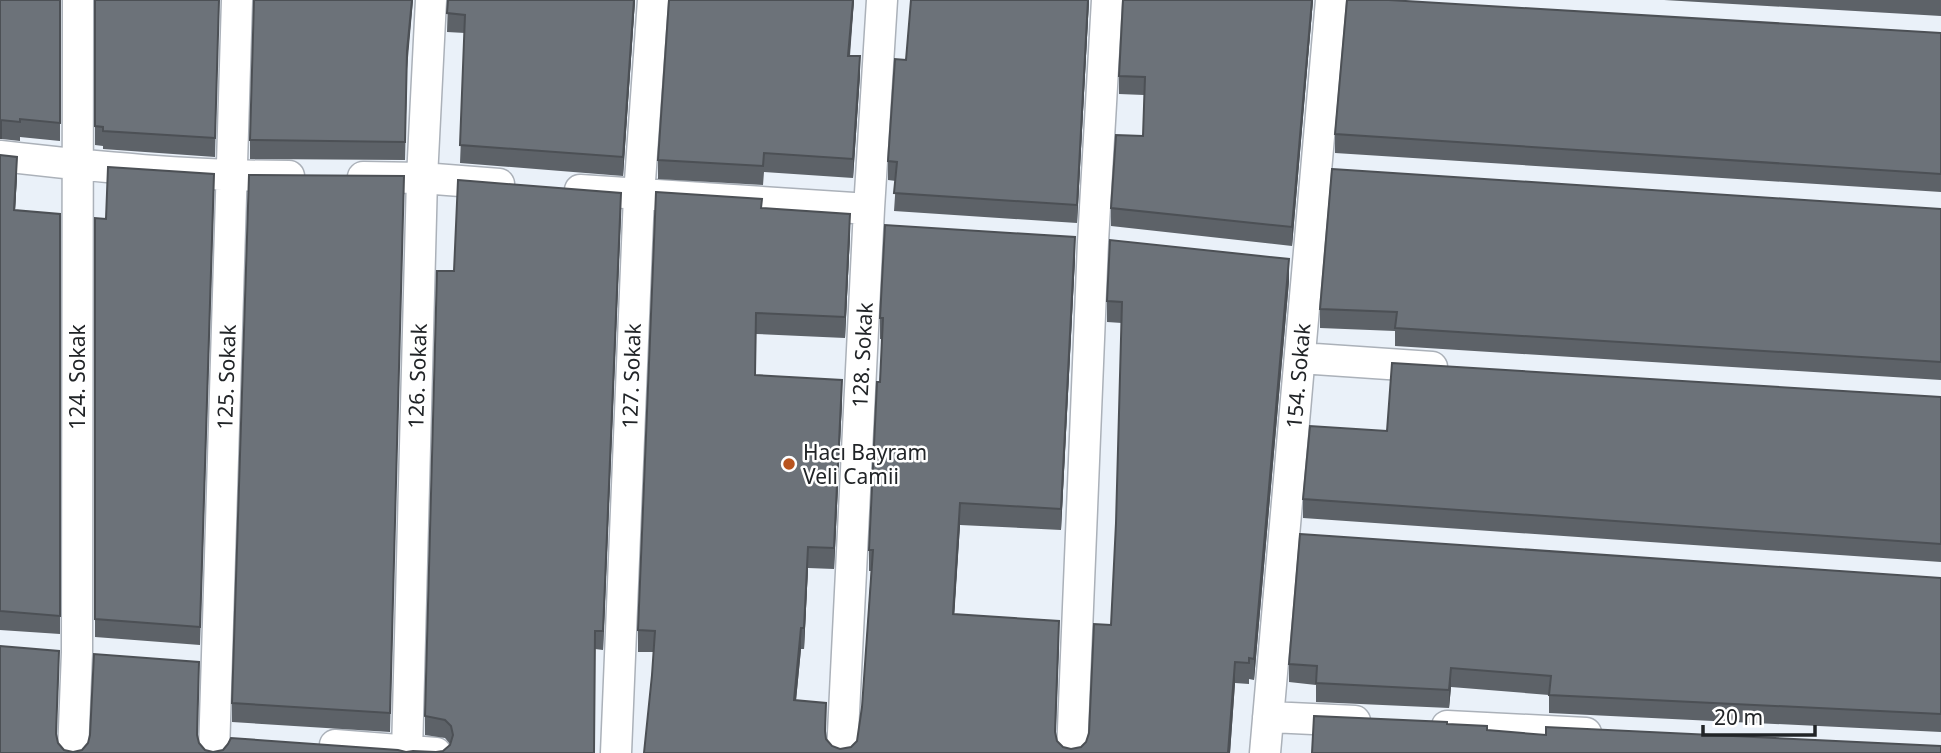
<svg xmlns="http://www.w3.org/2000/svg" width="1941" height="753" font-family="'Noto Sans',sans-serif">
  <rect width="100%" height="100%" fill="#eaf1f9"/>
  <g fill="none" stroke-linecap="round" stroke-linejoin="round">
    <defs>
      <path id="street" d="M0 156C96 167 192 176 289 176
        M363 177 422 178 499 184
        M580 190 869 209
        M1300 358 1432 367
        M1268 717 1355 721
        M1447 726 1586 733
        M335 745 436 753
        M73 753 77 652 78 0
        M214 753 237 0
        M407 753 422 178 431 0
        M616 753 639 195 653 0
        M842 753 869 209 882 0
        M1072 753 1093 242 1107 0
        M1265 753 1331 0"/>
    </defs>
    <use href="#street" stroke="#abb1b9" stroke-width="33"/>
    <use href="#street" stroke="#fff" stroke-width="30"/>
  </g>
  <path fill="#5d6268" d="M0 0H60V141L20 137V141L2 139Z
    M95 0H219L215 157 103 149V146L95 145Z
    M448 0H635L623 176 460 163 465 33 447 32Z
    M669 0H854L850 56 860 75 853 178 764 172 763 185 658 179V160Z
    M911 0H1089L1077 223 894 211 896 181 888 180V161L906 60Z
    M1313 0 1292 246 1111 226V208L1143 136 1144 95 1119 94V76Z
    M1664 0H1941V16Z
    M1941 33V192L1335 153V134Z
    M407 69 405 160 250 159V140Z
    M0 155 17 176 15 210 60 214V634L0 630Z
    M404 176 390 732 232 722V703Z
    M214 192 200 645 95 637V218L106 219Z
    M762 208 850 235 845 338 756 334 755 375 842 401 834 569 808 568 804 649H801L796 700 826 724V739L832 746 840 749 851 747 857 741 862 707 871 571H869V550L880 382 882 339H880V318L1075 258 1061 530 960 525 954 614 1059 642 1055 735 1057 741 1063 747 1071 749 1081 747 1086 742 1089 733 1111 625 1116 523 1122 323 1107 322V301L1289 281 1254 680 1249 679V684L1235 683 1230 753H644L654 652H638V630Z
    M1941 209V380L1395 346V331L1320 328V309Z
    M621 211 603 650 595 649 594 753H0L59 669 56 736 58 743 64 750 73 752 82 750 199 680 197 736 199 743 205 750 213 752H436L443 751 450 745V744L445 738 425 735V716L454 271Z
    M1941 397V562L1303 518V499L1387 431Z
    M1941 578V732L1549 713V695L1451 687 1449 708 1316 702V685L1289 682V664Z"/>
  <path fill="#4c5055" d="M412 0H413L407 69 405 160 407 51Z
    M634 0H635L623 176V157Z
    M853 0H854L848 74V56Z
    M1088 0H1089L1077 223V205Z
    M1312 0H1313L1292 246V227Z
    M860 56V75L853 178V159Z
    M0 120H2V139H0Z
    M17 157V176L14 229V210Z
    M621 193V211L603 650V631Z
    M850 214V235L845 338V317Z
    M1075 237V258L1061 530V509Z
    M1289 259V281L1254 680V659Z
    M842 380V401L834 569V548Z
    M960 503V525L953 635V614Z
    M808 547V568L804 649V628Z
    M1059 621V642L1055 753V732Z
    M801 628V649L794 721V700Z
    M1235 662V683L1230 753H1228Z
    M1451 668V687L1449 708V690Z"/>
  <path fill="#6c7279" stroke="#4c5055" stroke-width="2" d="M0 0H60V123L20 119V122L0 120Z
    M95 0H219L215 138 103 131V127L95 126Z
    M254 0H412L407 51 405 142 250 140Z
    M448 0H634L623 157 460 145 465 15 447 13Z
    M669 0H853L848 56H860L853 159 764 153 763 166 658 160Z
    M911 0H1088L1077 205 894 193 897 162 888 161 895 59 906 60Z
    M1123 0H1312L1292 227 1111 208 1116 135 1143 136 1145 77 1119 76Z
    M1347 0H1389L1941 33V174L1335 134Z
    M0 155 17 157 14 210 60 214V616L0 611Z
    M108 167 214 174 200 627 95 619V218L106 219Z
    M1332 169 1941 209V362L1395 328 1397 312 1320 309Z
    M249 175 404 176 390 713 232 703Z
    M458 180 621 193 603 631H595L594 753H0V646L59 651 56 734 58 743 64 750 73 752 82 750 88 743 90 735 94 654 199 662 197 735 199 743 205 750 213 752 223 750 228 744 231 738 398 750 406 752 413 751 436 752 443 751 450 745 453 735 451 726 445 720 425 716 437 271H454Z
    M656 192 762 199 761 208 850 214 845 317 756 313 755 375 842 380 834 548 808 547 804 628H801L794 700 826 703 825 731 826 739 832 746 840 749 851 747 857 741 862 707 873 550H869L877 382H880L883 318H880L885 225 1075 237 1061 509 960 503 953 614 1059 621 1055 732 1057 741 1063 747 1071 749 1081 747 1086 742 1089 733 1094 624 1111 625 1116 523 1122 302 1107 301 1110 240 1289 259 1254 659 1249 658V663L1235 662 1228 753H644L652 675 655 631 638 630Z
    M1392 363 1941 397V544L1303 499 1310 426 1387 431Z
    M1300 534 1941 578V714L1549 695 1551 676 1451 668 1449 690 1316 683 1317 666 1289 664Z
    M1314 716 1447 722V724L1487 726V730L1546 735V727L1941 746V753H1312Z"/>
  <circle fill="#b8541f" stroke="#fff" stroke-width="2.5" cx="789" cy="464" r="7"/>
  <g text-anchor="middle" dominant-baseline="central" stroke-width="5" stroke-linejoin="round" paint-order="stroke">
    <g font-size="21" fill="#212427" stroke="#fff">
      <text transform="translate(862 355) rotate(-87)">128. Sokak</text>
      <text transform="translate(417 376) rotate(-88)">126. Sokak</text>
      <text transform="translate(631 376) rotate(-88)">127. Sokak</text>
      <text transform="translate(1298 376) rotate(-85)">154. Sokak</text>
      <text transform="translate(77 377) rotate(-90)">124. Sokak</text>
      <text transform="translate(226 377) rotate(-88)">125. Sokak</text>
    </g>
    <g font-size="21" fill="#212427" stroke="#fff" text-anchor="start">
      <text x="803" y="452">Hacı Bayram<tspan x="803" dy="24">Veli Camii</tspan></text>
    </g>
  </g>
  <path d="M1703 725v10h112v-10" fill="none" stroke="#212427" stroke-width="3.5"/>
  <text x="1714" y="725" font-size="21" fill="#212427" stroke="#ffffff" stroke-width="5" paint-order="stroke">20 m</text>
</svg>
